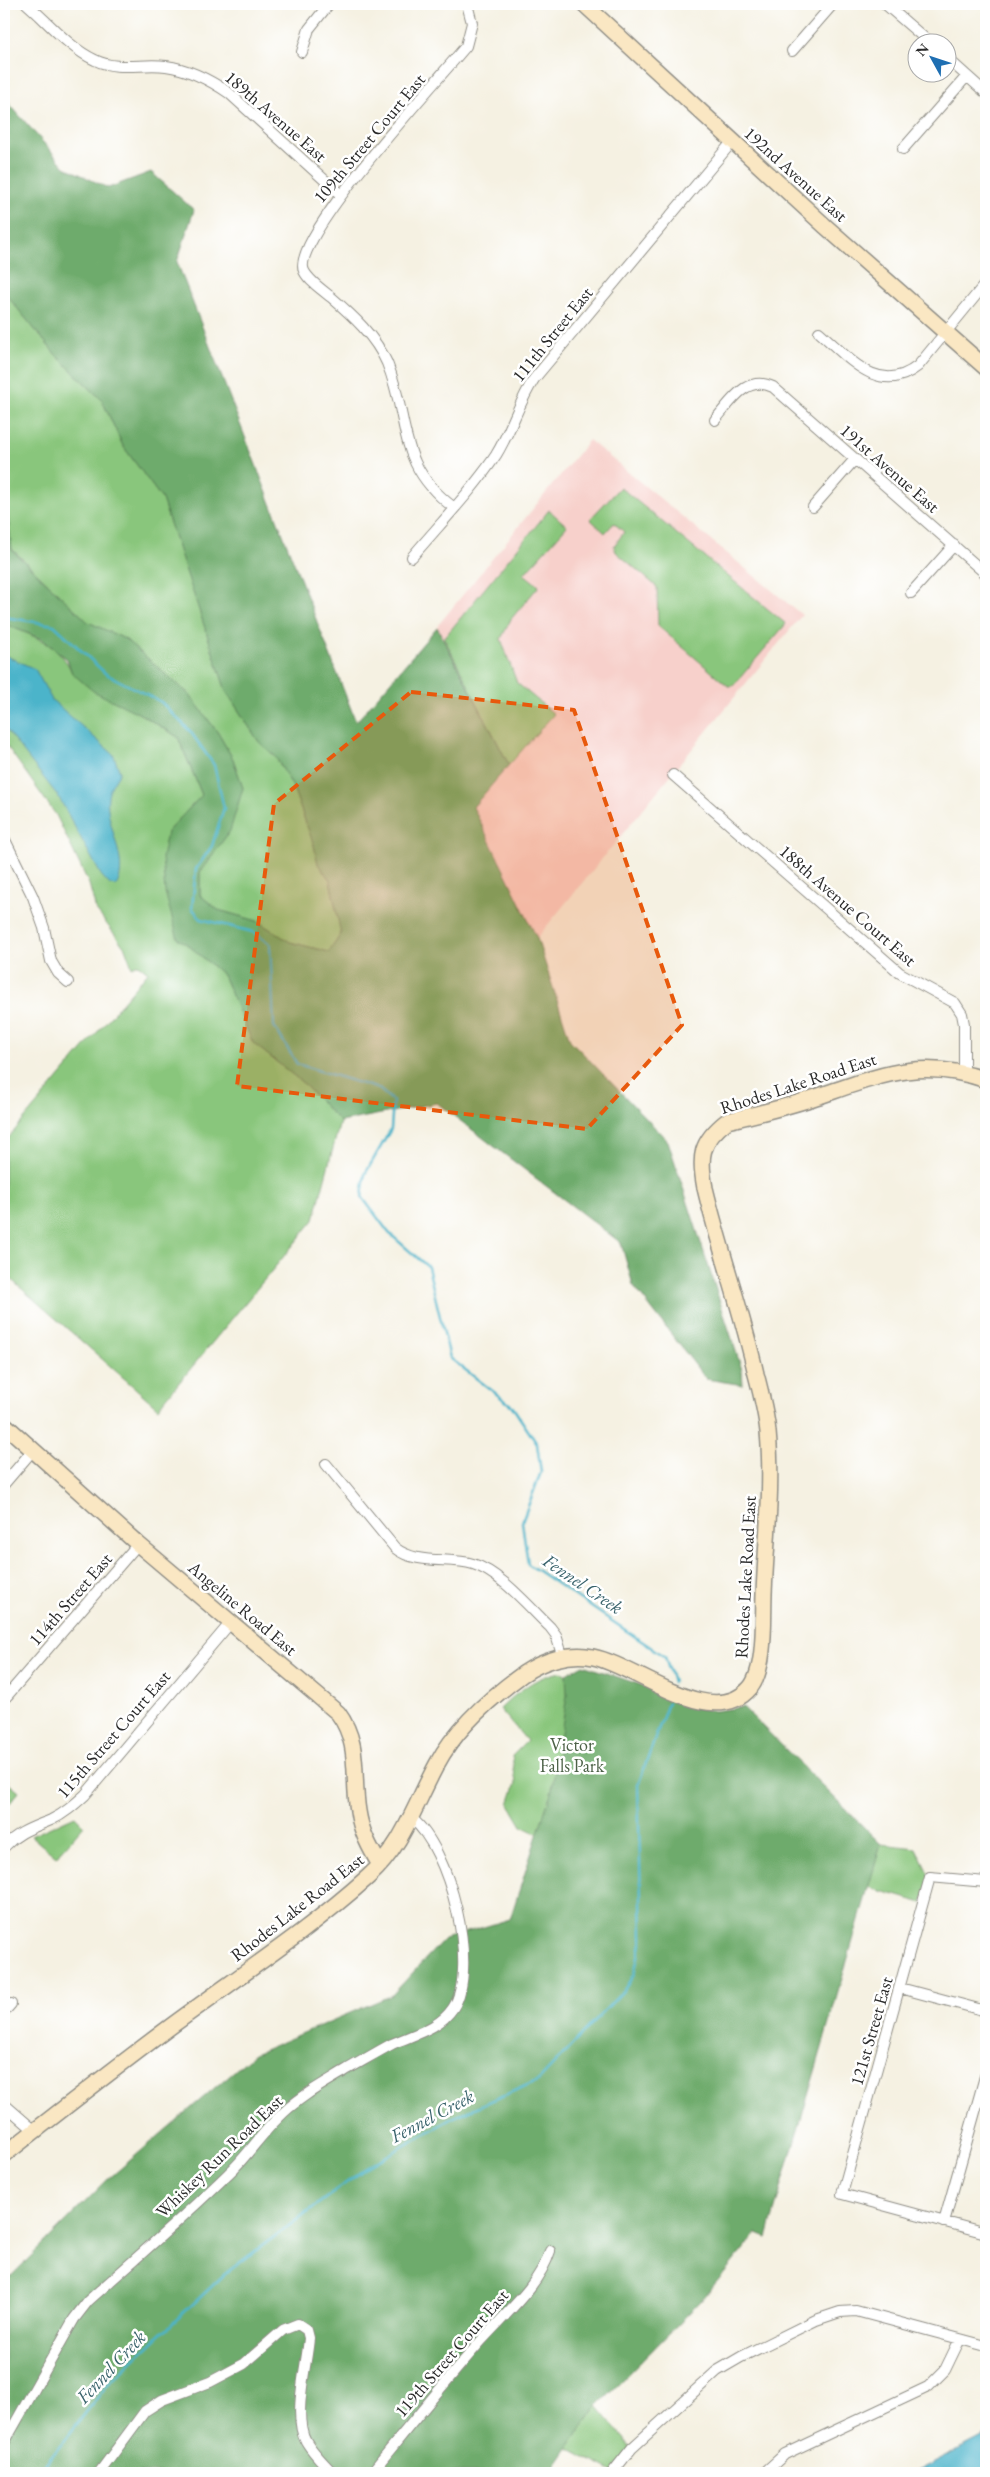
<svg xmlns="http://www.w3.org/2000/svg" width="990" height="2477" font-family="'EB Garamond',serif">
  <rect width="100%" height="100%" fill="#fff"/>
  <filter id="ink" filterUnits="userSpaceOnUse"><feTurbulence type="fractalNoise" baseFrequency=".02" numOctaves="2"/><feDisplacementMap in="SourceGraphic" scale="10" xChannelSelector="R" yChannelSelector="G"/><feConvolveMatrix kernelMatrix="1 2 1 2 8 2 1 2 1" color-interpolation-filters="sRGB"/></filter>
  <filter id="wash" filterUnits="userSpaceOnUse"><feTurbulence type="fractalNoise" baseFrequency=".0096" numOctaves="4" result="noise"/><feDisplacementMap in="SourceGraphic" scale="20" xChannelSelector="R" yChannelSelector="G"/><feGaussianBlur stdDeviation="1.12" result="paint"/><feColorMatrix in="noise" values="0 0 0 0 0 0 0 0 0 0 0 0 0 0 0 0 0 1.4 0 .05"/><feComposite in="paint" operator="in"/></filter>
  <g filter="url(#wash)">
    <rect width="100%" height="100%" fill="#f5f1e2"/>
    <path fill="#f7d0cb" d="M589 440 802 615 537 938 404 667Z"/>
    <path fill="#89c67c" stroke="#5a7854" d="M4 292 56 355 102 400 123 446 162 499 226 691 259 742 275 756 292 785 314 845 318 864 330 880 341 934 329 952 290 942 257 921 218 910 200 895V872L208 863 243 788 233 759 218 733 190 695 125 639 88 622 12 549 4 489Z
      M620 487 786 624 733 686H728L658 626 657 587 616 552 614 546 624 532 614 523 605 533 590 519Z
      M549 510 567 526 524 574 539 586 511 619 501 639 517 683 554 714 509 765 444 638Z
      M4 624C31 635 61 644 72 673L178 737 202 795 167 832 178 939 187 944 223 975 253 1043 303 1083 340 1122 314 1220 158 1408 7 1276 4 1271V1143L148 972 138 964 132 967 125 948 96 910 89 884 56 815 4 742Z
      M562 1672 583 1685 549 1839 522 1826 509 1804 516 1783 512 1756 527 1741 500 1709C519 1691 535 1676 562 1672Z
      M4 1733 8 1783 19 1792 9 1804 4 1800Z
      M75 1816 84 1825 56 1857 31 1836Z
      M881 1844 916 1848 930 1877 922 1903 868 1887Z
      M597 2406 632 2448 613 2472 568 2448Z"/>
    <path fill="#6eab6c" stroke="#4c6b4c" d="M4 98 65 167 108 188 151 172 194 210 177 262 356 722 437 627 509 765 473 807 537 938 570 1040 668 1141 742 1370 743 1385 706 1379 633 1285 621 1243 437 1103 340 1122 303 1083 253 1043 223 975 187 944 178 939 165 892 162 858 167 832 202 795 178 737 142 715 93 691 72 673 67 659 42 639 4 624V489L12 550 88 622 125 639 190 695 218 733 233 759 243 788 230 831 200 872V895L218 910 257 921 290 942 329 952 341 934 330 880 318 864 314 845 292 785 275 756 259 742 226 691 162 499 123 446 102 400 56 355 4 292Z
      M583 1665 641 1685 686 1706 714 1711 743 1707 881 1844 767 2237 757 2233 700 2302 597 2406 551 2473H4V2283L106 2181 254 2054 392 1995 444 1939 510 1919 552 1789 567 1695 566 1674Z"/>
    <path fill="#4cb4ca" stroke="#3c707a" d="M4 655 35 669 52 700 113 754 120 772C115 780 109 788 108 797 104 824 131 862 116 886L110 885 101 875 58 796 4 727Z
      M986 2435V2473H913Z"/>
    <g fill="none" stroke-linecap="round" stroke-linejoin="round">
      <path stroke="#4cb4ca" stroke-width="2.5" d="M4 617 54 625 106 674 161 702 190 731 214 765 224 808 212 846 196 869 192 908 201 919 253 932 270 944 274 1026 297 1064 379 1089 393 1101 391 1129 365 1174 362 1197 389 1233 428 1267 450 1358 512 1406 537 1444 541 1472 522 1522 528 1564 665 1657 673 1682
        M39 2473 108 2384 226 2273 366 2168 454 2117 539 2080 624 1990 634 1974 642 1939 638 1785 668 1703"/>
    </g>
  </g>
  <g filter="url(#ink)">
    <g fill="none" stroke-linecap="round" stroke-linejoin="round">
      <defs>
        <path id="street" d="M27 4C48 22 69 48 95 60 117 71 143 63 166 66 189 69 210 80 229 93L340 194
          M885 4 929 42
          M792 51 833 4
          M302 52 309 29 329 4
          M948 59 986 93
          M903 149 967 76
          M819 332C848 357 879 397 918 366L986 283
          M715 420C731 402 746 374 773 387L986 574
          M453 507C395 463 411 421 387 363 375 336 353 316 331 297 322 290 309 281 304 271 289 240 441 77 466 46L472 23 467 4
          M813 507 855 459
          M412 557C439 525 473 490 496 455 511 431 518 404 534 379L732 142
          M911 593 954 545
          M673 775 900 973 955 1003 962 1014 964 1024V1072
          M4 838 33 897 44 928 51 961 58 973 68 982
          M326 1464 395 1548C416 1565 449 1557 473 1564 500 1572 529 1607 550 1627L556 1635 563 1658
          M4 1484 33 1450
          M6 1697 138 1544
          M4 1847C18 1832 32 1828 51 1820 64 1814 74 1805 85 1795L232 1621
          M986 1882 930 1877 842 2194 986 2233
          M900 1988 986 2011
          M4 2012 11 2004
          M4 2104 35 2131
          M944 2222 986 2073
          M4 2443 74 2319 88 2301C135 2259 183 2218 228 2174 247 2157 260 2135 278 2118 297 2098 323 2084 346 2070 362 2061 377 2052 392 2044 414 2034 439 2029 453 2008 480 1967 449 1847 412 1819
          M99 2473 145 2411 162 2400 210 2382 244 2364 283 2330 298 2324 307 2330 309 2338C307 2365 292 2417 306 2441 313 2453 323 2463 333 2473
          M371 2473C407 2429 443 2384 481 2341 505 2314 539 2286 550 2251
          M612 2473 632 2448 717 2371 741 2357 816 2320 840 2312 856 2311 986 2346
          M764 2473 785 2454 928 2387 945 2370 960 2339"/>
        <path id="secondary" d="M584 4 825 226 986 368
          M4 1424 138 1544 338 1713C361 1744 352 1776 358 1811 361 1832 370 1848 380 1865
          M4 2155C60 2111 116 2067 174 2024 239 1976 308 1931 368 1877 403 1846 415 1804 437 1764 456 1728 490 1698 523 1674 542 1661 569 1652 593 1657 635 1665 712 1732 750 1688 766 1669 763 1619 764 1594 766 1541 773 1486 768 1432 766 1412 761 1393 756 1374 742 1311 720 1251 705 1188 699 1157 700 1142 727 1121 757 1114 787 1107 816 1097 879 1076 919 1057 986 1080"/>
      </defs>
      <use href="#street" stroke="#908e86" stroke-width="12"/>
      <use href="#secondary" stroke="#908e86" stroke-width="18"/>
      <use href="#street" stroke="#fff" stroke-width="10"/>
      <use href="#secondary" stroke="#fae7c3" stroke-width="15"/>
    </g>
  </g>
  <path fill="#e8590c" fill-opacity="0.2" stroke="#e8590c" stroke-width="4" stroke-dasharray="10 6" stroke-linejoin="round" d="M411 692 574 710 682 1025 587 1129 237 1086 274 804Z"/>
  <g text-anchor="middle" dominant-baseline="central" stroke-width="5" stroke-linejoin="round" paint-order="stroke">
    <g font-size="18" fill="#2b2b2b" stroke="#fff">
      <text transform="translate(276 116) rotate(41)">189th Avenue East</text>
      <text transform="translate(369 138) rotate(-50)">109th Street Court East</text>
      <text transform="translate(796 174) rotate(42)">192nd Avenue East</text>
      <text transform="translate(552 334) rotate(-51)">111th Street East</text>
      <text transform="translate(890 468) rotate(41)">191st Avenue East</text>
      <text transform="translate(848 905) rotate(41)">188th Avenue Court East</text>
      <text transform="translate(798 1083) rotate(-18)">Rhodes Lake Road East</text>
      <text transform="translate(745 1577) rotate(-87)">Rhodes Lake Road East</text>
      <text transform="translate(70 1599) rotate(-49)">114th Street East</text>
      <text transform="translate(243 1608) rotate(40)">Angeline Road East</text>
      <text transform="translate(113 1734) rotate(-49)">115th Street Court East</text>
      <text transform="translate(297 1907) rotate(-38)">Rhodes Lake Road East</text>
      <text transform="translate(871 2031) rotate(-74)">121st Street East</text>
      <text transform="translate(219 2156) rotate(-44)">Whiskey Run Road East</text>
      <text transform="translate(451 2353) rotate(-49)">119th Street Court East</text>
    </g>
    <g font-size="18" fill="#4c6147" stroke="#fff">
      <text x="572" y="1744">Victor<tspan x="572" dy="21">Falls Park</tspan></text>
    </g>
    <g font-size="19" font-style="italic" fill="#38626b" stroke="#fff">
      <text transform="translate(583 1584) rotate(34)">Fennel Creek</text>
      <text transform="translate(432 2116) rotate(-28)">Fennel Creek</text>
      <text transform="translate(111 2367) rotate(-47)">Fennel Creek</text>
    </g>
  </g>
  <rect width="990" height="2477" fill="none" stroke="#fff" stroke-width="20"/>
  <g transform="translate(932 58) rotate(310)"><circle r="24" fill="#ffffff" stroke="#aaaaaa"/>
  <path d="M0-4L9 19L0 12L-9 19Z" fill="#1f6fb2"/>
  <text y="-8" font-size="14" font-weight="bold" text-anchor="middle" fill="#2b2b2b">N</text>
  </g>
</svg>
